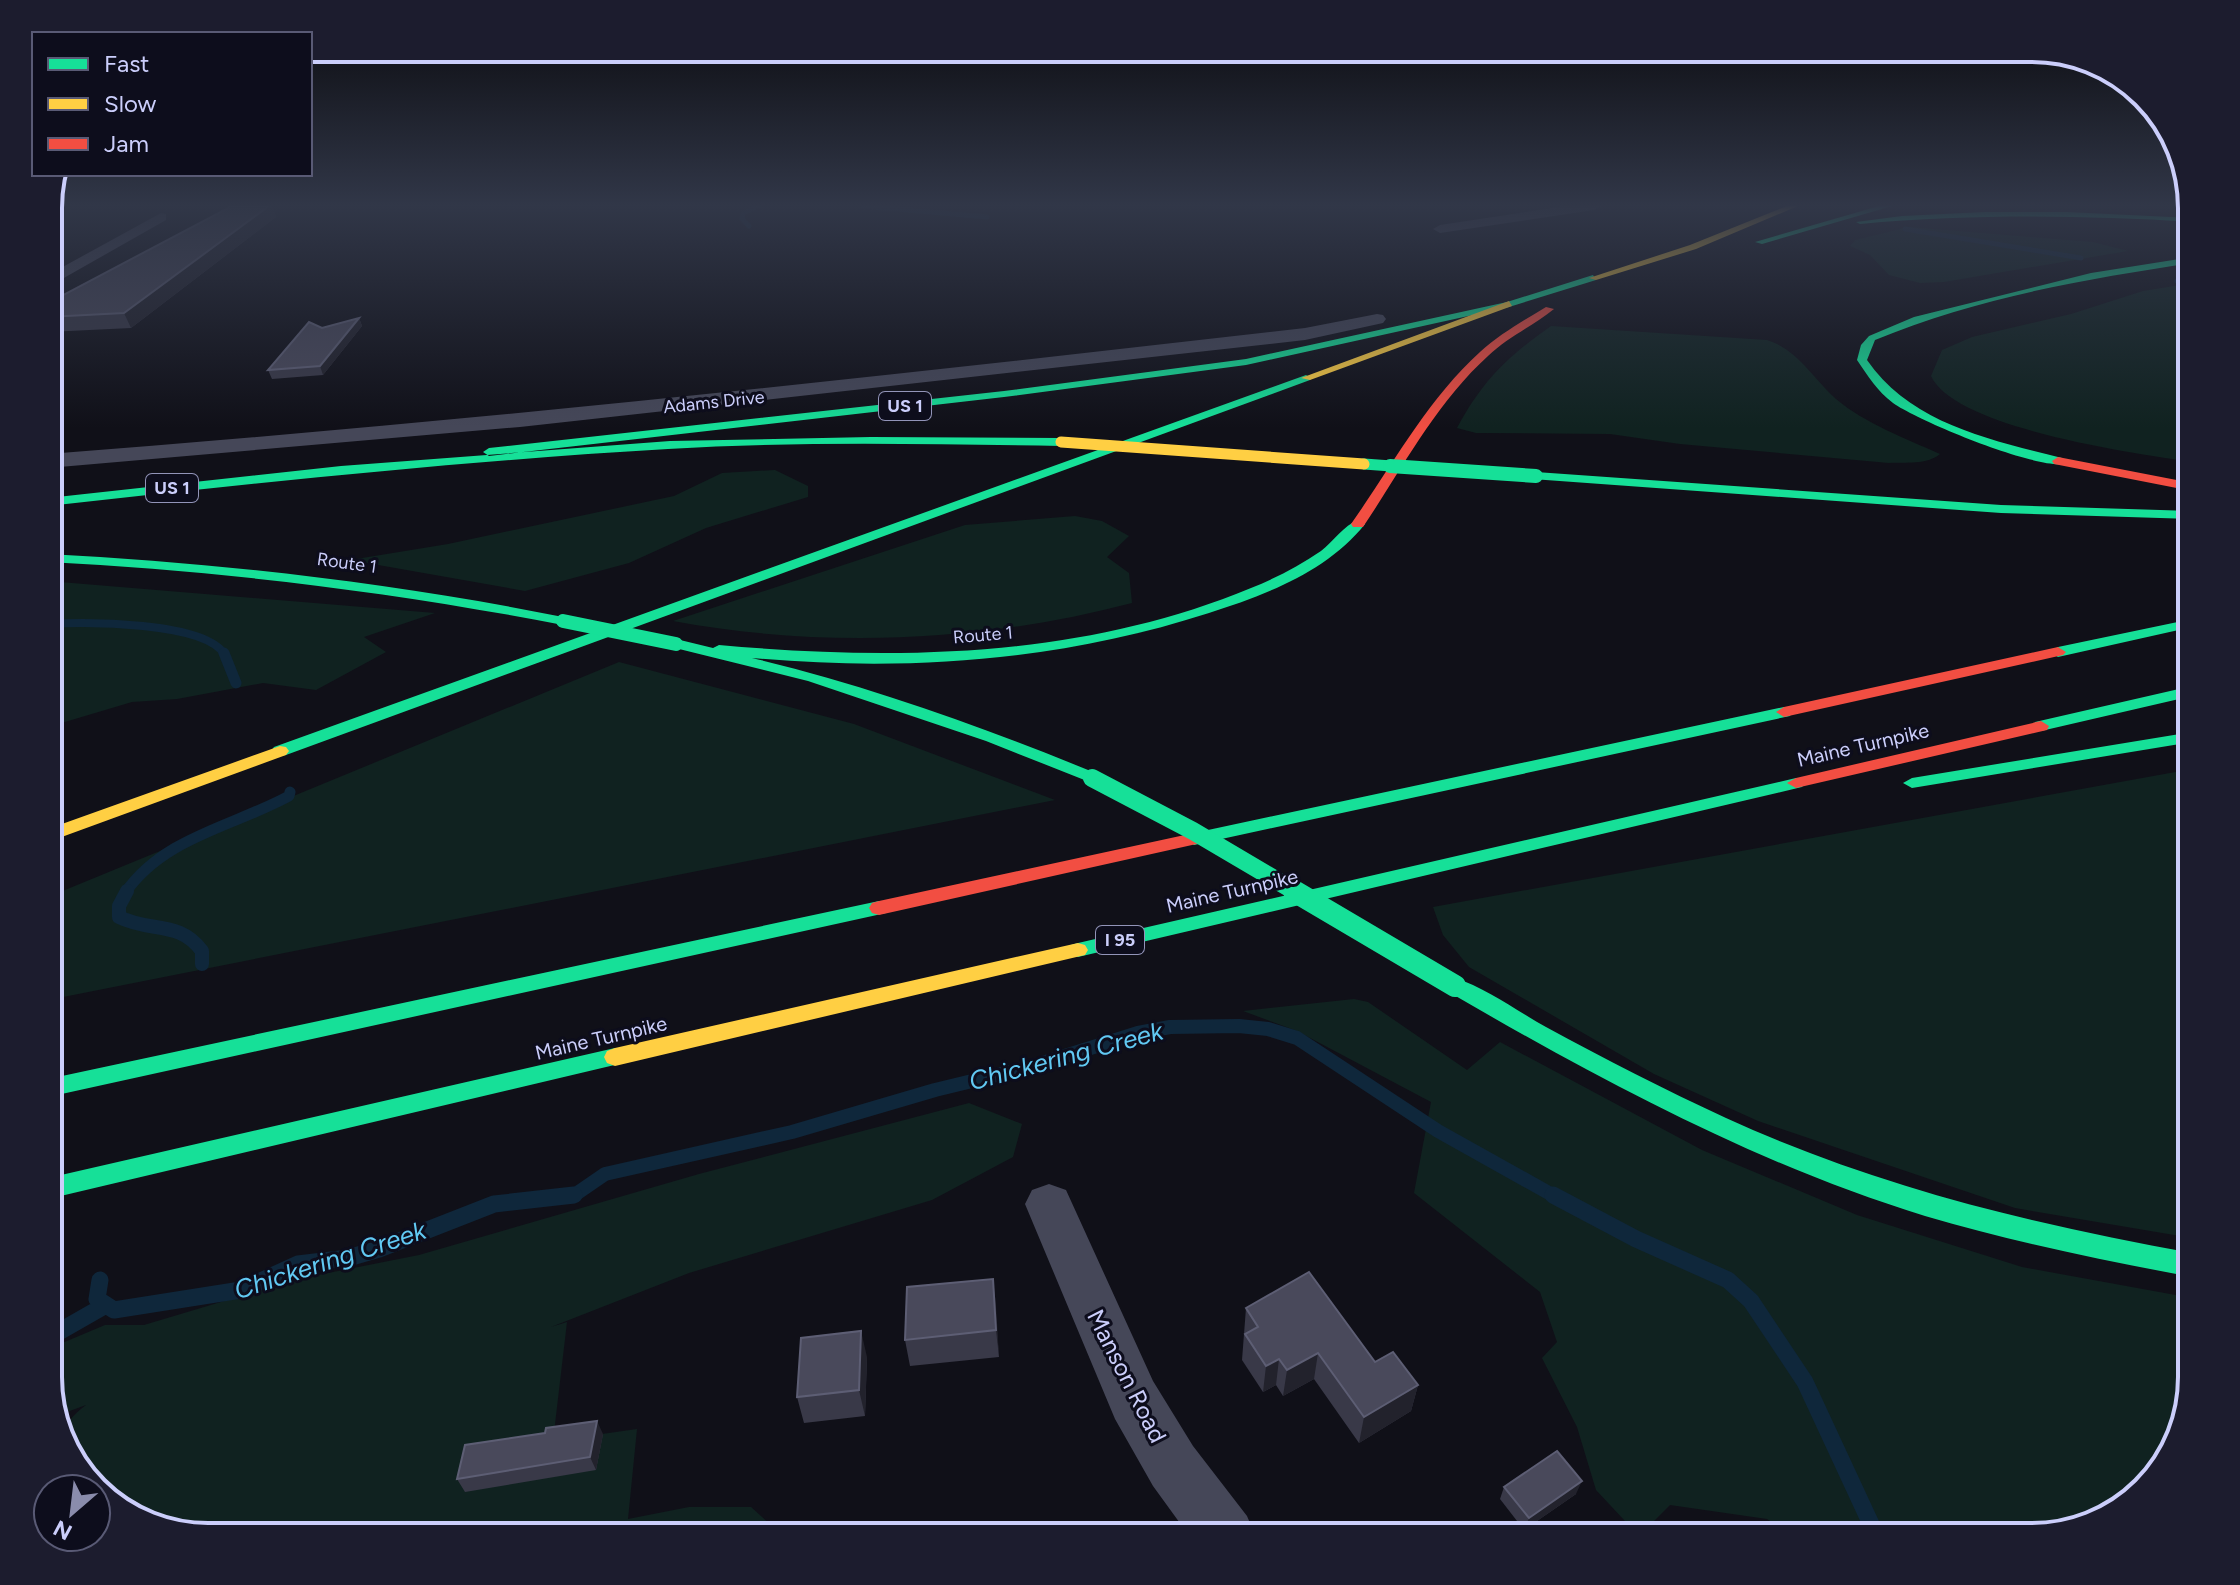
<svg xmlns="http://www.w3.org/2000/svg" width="2240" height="1585" font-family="Figtree,sans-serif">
  <rect width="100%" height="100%" fill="#101018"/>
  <path fill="#102220" d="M1909 227 2093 242 2128 251 1944 282 1920 283 1889 275 1870 255 1850 246 1855 240Z
    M2192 283V462C2135 453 1956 429 1931 376L1942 350 1972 337 2071 314 2143 291Z
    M1551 326 1767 340C1797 349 1813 378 1836 399 1866 424 1905 438 1940 454 1927 465 1906 462 1889 463L1680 444 1610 434 1476 433 1457 428C1483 380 1507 357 1551 326Z
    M775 470 808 486V497L706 528 629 563 525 591 350 560 448 544 674 496 722 473Z
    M1075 516 1102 521 1129 536 1107 557 1129 573 1132 603C984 642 823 649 673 621L965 525Z
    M48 581 435 613 364 637 386 652 316 690 263 683 177 699 132 702 48 727Z
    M619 662 854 724 1055 800 48 1000V897Z
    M2192 769V1238L2015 1208 1758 1121 1654 1074 1469 967 1443 935 1433 907Z
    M1354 999 1368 1002 1467 1070 1500 1042 1702 1150 1857 1215 2022 1267 2192 1298V1377L2159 1474 2103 1520 2032 1537H1793L1767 1519 1670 1505 1639 1536 1596 1490 1577 1427 1542 1358 1557 1342 1540 1292 1414 1193 1431 1102 1297 1031 1243 1011Z
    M969 1103 1022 1124 1013 1157 932 1200 689 1273 551 1327 567 1322 553 1441 637 1429 628 1519 689 1507H751L784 1537H208L111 1504 65 1448C60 1429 71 1416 86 1405L56 1416 48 1387V1349L105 1325H144L298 1279 419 1255 699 1174Z"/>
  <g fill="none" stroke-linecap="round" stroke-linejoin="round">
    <path stroke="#0f273b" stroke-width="5" d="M863 206 987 217
      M749 226 742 219 743 213 758 206
      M1905 229 2081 258
      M2177 281 2192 284"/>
    <path stroke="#0f273b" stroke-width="8" d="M48 624C85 622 205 621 225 655"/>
    <path stroke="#0f273b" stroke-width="11" d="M224 653 236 683
      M125 893C164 837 232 827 289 796L290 792"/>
    <path stroke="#0f273b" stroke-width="14" d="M127 891 119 906V917C151 933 179 920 202 951V964
      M560 1197 573 1196 605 1174 792 1132 935 1090 1030 1067 1138 1033 1170 1027 1239 1026 1268 1029 1297 1038 1438 1131 1556 1197"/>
    <path stroke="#0f273b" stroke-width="17" d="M1553 1195 1636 1239 1728 1280 1751 1301 1805 1382 1877 1537
      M100 1280 97 1299 114 1310 241 1290 298 1264 348 1258 379 1249 494 1204 574 1195
      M48 1338 104 1306"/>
    <path fill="#454758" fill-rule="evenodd" d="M1565 206H1601L1594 210 1440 233 1433 229 1440 225Z
      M161 213 166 214V220L48 287V275Z
      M1377 314 1383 315 1386 319 1383 323 1305 340 520 427 48 468V454C468 422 887 376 1305 328Z
      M1049 1184 1066 1190 1153 1381 1193 1446 1247 1516 1256 1537H1190L1153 1486 1115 1419 1025 1204 1032 1190Z"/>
    <path fill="#16e098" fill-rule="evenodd" d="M1879 206H1892L1762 244 1755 242Z
      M1985 212H2067L2192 218V222C2081 215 1971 214 1860 224L1856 222 1902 216Z
      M2192 257V263C2086 279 1975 298 1875 340L1867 360C1911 424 1991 440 2062 458V464C2031 467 1920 422 1893 403 1877 391 1868 376 1857 360L1861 345 1869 336 1914 317 2091 273Z
      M1593 275 1596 280 1509 307 1246 365 1004 397 489 456 483 452 489 448 1004 391 1246 359 1507 302Z
      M1306 375 1311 378 1310 380 286 755 280 756 271 751 274 747Z
      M871 437 1061 438 1067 442 1061 446C930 444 799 441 668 449 461 461 255 483 48 506V498L341 466 670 441Z
      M1536 472 2001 505 2192 511V519L2001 513 1532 479V473Z
      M1358 520 1365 524C1327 572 1265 595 1209 613 1060 661 907 672 752 658 871 686 985 728 1098 774L1101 778 1092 783 986 741 808 681 671 647 668 644 676 639 713 648 719 645C899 661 1082 658 1251 588 1276 578 1299 566 1321 551 1333 542 1344 525 1358 520Z
      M48 554C222 563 393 583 563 617L570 621 563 625C393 592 222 571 48 562Z
      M2192 619V627L2058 657 2050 652 2058 647Z
      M2192 686V696L2041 731 2033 726 2035 722Z
      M1784 707 1792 712 1790 716 1194 845 1185 839 1194 833Z
      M2192 732V742L1912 788 1903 783 1912 778Z
      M1796 778 1805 783 1802 787 1078 957 1071 955 1068 950 1071 945 1078 943Z
      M879 901 886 903 889 908 886 913 48 1097V1079Z
      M1455 978C1486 988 1517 1011 1546 1027 1605 1059 1665 1090 1726 1118 1875 1186 2031 1224 2192 1253V1277C2102 1260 2013 1242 1925 1216 1756 1164 1600 1080 1447 991L1444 986 1447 981Z
      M615 1048 623 1051 626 1057 623 1063 48 1199V1178Z"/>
    <path fill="#ffcf43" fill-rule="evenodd" d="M1787 206H1798L1696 249 1596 280 1589 278 1690 245Z
      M1509 301 1512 306 1310 380 1301 378Z
      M280 746 286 747 289 751 286 755 48 842V829Z
      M1078 943 1085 945 1088 950 1085 955 615 1066 607 1063 604 1057 607 1051 615 1048Z"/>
    <path fill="#f24e42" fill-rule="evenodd" d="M1546 307 1554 309C1533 326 1508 337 1488 356 1436 403 1402 469 1363 527H1353L1351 524C1392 466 1427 400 1480 352 1500 334 1523 321 1546 307Z
      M2058 457 2192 483V491L2054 464 2052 461Z
      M2058 647 2066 652 2063 655 1784 717 1776 712 1784 707Z
      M2041 721 2049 726 2047 730 1796 788 1787 783 1796 778Z
      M1194 833 1201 835 1203 839 1201 843 879 915 872 913 869 908 872 903 879 901Z"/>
    <path stroke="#16e098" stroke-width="11" d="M1364 464 1419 468"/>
    <path stroke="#16e098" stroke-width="14" d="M1390 466 1536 476
      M563 621 676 644"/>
    <path stroke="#16e098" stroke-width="18" d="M1092 778 1193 831 1298 893"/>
    <path stroke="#16e098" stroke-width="22" d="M1294 891 1455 986"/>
    <path stroke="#ffcf43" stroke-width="11" d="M1061 442 1364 464"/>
  </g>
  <path fill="#393948" d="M232 206H272L276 217 131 328 48 332V303Z
    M359 318 362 326 323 375 272 379 268 370 322 328Z
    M993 1279 999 1357 910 1366 905 1340Z
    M1246 1308 1375 1362 1418 1385 1411 1411 1359 1443 1314 1379 1283 1396 1276 1385 1263 1392 1242 1360Z
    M867 1357 865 1416 804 1423 797 1397Z
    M603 1434 596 1470 465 1492 457 1479Z
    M1504 1487 1576 1494 1524 1530 1500 1499Z"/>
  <path fill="#22222c" d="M269 206H272L276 217 131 328 124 313Z
    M359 318 362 326 323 375 320 366Z
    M993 1279 996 1305 999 1357 996 1330Z
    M861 1331 867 1357 865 1416 859 1390Z
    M1318 1353 1314 1379 1283 1396 1287 1370Z
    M1279 1359 1276 1385 1263 1392 1266 1366Z
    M1418 1385 1411 1411 1359 1443 1364 1417Z
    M597 1421 603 1434 596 1470 590 1457Z
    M1582 1481 1576 1494 1524 1530 1529 1518Z"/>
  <path fill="#49495b" stroke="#5d5e74" stroke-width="2" d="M232 206H269L124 313 48 317V303Z
    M359 318 320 366 268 370 309 322 322 328Z
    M1309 1272 1375 1362 1393 1352 1418 1385 1364 1417 1318 1353 1287 1370 1279 1359 1266 1366 1245 1334 1258 1327 1246 1308Z
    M993 1279 996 1330 905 1340 907 1287Z
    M861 1331 859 1390 797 1397 801 1338Z
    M597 1421 590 1457 457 1479 465 1445 545 1433 546 1428Z
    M1557 1451 1582 1481 1529 1518 1504 1487Z"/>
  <linearGradient id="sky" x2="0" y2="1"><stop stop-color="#09090d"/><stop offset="0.48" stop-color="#313748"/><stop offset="1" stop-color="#313748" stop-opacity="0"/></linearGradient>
  <rect width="2240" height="428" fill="url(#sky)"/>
  <g text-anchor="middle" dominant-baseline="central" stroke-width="6" stroke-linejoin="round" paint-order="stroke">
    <g font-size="18" fill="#cbcefb" stroke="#0d0d1c">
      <text transform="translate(714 402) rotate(-6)">Adams Drive</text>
      <text transform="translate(347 563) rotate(8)">Route 1</text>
      <text transform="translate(983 635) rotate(-5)">Route 1</text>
    </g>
    <g fill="#0d0d1c" stroke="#9294b8" stroke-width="2">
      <rect x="879" y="392" width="52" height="28" rx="6"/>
      <rect x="146" y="474" width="52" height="28" rx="6"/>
      <rect x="1096" y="926" width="48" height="28" rx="6"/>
    </g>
    <g font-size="18" font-weight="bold" fill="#cbcefb">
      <text x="905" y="406">US 1</text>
      <text x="172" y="488">US 1</text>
      <text x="1120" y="940">I 95</text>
    </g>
    <g font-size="20" fill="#cbcefb" stroke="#0d0d1c">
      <text transform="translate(1863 745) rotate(-13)">Maine Turnpike</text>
      <text transform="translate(1232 891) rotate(-13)">Maine Turnpike</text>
      <text transform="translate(601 1038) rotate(-13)">Maine Turnpike</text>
    </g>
    <g font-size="24" fill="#cbcefb" stroke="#0d0d1c">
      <text transform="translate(1127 1376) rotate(63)">Manson Road</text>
    </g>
    <g font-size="26" font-style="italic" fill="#61c9f3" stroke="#0d0d1c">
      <text transform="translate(1066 1056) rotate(-15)">Chickering Creek</text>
      <text transform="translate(330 1260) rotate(-18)">Chickering Creek</text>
    </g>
  </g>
  <path d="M0 0H2240V1585H0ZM208 62H2032A146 146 0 0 1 2178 208V1377A146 146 0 0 1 2032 1523H208A146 146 0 0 1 62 1377V208A146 146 0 0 1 208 62Z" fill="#1c1c2e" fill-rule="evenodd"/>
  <path fill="none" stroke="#cbcefb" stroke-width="4" d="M208 62H2032A146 146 0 0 1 2178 208V1377A146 146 0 0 1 2032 1523H208A146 146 0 0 1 62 1377V208A146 146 0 0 1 208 62Z"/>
  <rect x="32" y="32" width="280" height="144" fill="#0d0d1c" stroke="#595a75" stroke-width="2"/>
  <rect x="48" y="58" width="40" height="12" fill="#16e098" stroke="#595a75" stroke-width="2"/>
  <text x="104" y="72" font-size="24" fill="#cbcefb">Fast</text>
  <rect x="48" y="98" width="40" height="12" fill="#ffcf43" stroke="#595a75" stroke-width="2"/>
  <text x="104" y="112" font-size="24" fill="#cbcefb">Slow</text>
  <rect x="48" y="138" width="40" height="12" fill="#f24e42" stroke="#595a75" stroke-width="2"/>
  <text x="104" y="152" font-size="24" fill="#cbcefb">Jam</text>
  <g transform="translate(72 1513) rotate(208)"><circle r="38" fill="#0d0d1c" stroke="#595a75" stroke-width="2"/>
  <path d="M0-6L14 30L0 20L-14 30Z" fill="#8a8cac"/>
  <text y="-12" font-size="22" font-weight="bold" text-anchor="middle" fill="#cbcefb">N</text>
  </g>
</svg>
